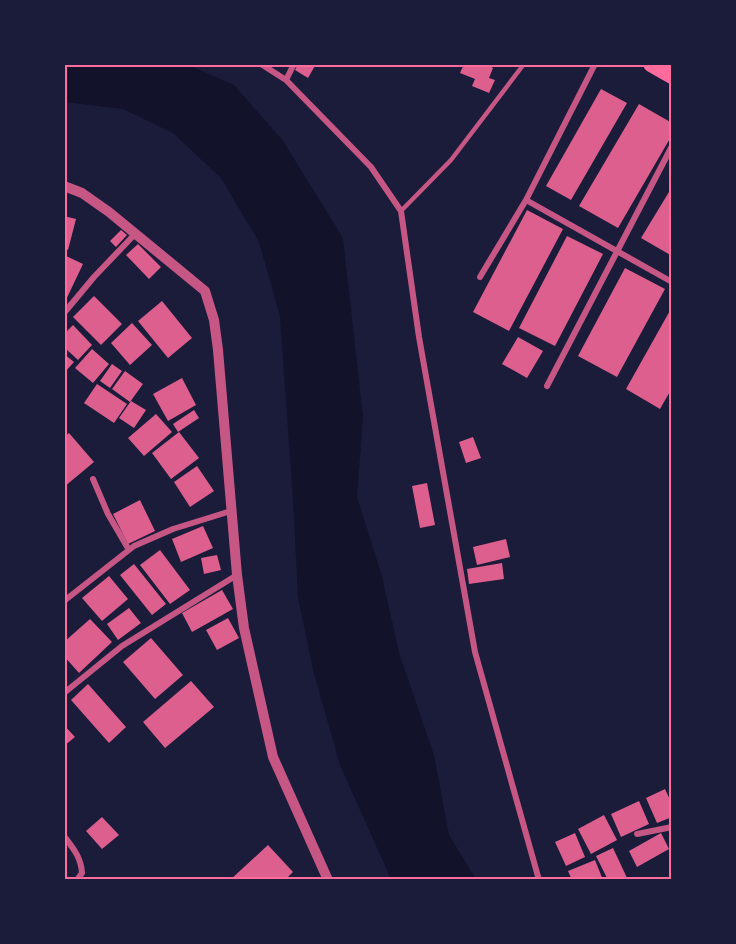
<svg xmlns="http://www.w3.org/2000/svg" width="736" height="944" font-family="'Source Serif 4',serif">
  <rect width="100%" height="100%" fill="#1b1b3a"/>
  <path fill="#12122b" d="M65 64 188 65 234 85 283 141 343 238 363 417 357 497 381 573 400 656 434 755 449 835 476 879H391L340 765 314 674 298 598 293 498 280 316 259 242 221 178 173 133 123 109 65 102Z"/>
  <path fill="#dd5f8e" d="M298 64H316L308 78 295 70Z
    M464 64H486L493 68 489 78 495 80 489 93 472 86 475 79 460 73Z
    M601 89 627 103 571 200 546 186Z
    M639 104 672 123V135L618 228 579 206Z
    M672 187V256L641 238Z
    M527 210 563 229 509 331 473 312Z
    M64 216 76 219 68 250 64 249Z
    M121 230 127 235 116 247 110 241Z
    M567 236 603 254 555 346 519 328Z
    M138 244 161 267 149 279 126 255Z
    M64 255 83 264 64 304Z
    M625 268 665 289 617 377 578 356Z
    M94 296 122 324 101 345 73 317Z
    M162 301 192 338 168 358 138 321Z
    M672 307V388L660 409 626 389Z
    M132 323 152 345 130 365 111 343Z
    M73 325 92 345 78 360 64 347V334Z
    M518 337 543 351 527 378 502 364Z
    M92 349 109 364 93 383 75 368Z
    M64 354 74 362 64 373Z
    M112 364 122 371 110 388 100 381Z
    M125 371 143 384 130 402 112 389Z
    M182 378 196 405 168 421 153 394Z
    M97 384 127 404 114 423 84 403Z
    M131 401 146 410 134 428 119 418Z
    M194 410 199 418 178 432 173 424Z
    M156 414 172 432 144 456 128 438Z
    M179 432 199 458 171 479 152 453Z
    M69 433 94 462 64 487V437Z
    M473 437 481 458 466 463 459 442Z
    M197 466 214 491 190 507 174 482Z
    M427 483 435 525 420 528 412 486Z
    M140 500 155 531 128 544 113 514Z
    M203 526 213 548 181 562 172 539Z
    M506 539 510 557 477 565 473 547Z
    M160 550 190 590 170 604 140 565Z
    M217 555 221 570 204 574 201 558Z
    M502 563 504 579 469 584 467 569Z
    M134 564 166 604 152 615 120 575Z
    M109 576 128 599 102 621 82 598Z
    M222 590 233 609 192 632 182 613Z
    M129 608 141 623 118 640 107 624Z
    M228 618 239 638 217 650 206 630Z
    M90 619 112 642 79 673 64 656V642Z
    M151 638 183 675 155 699 123 662Z
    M191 681 214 707 165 748 143 722Z
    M88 684 126 727 109 743 71 700Z
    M64 725 75 737 64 746Z
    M665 789 672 804V817L657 823 646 798Z
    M639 801 649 824 621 837 611 814Z
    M604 815 617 840 591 854 578 829Z
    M102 817 119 835 102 849 86 831Z
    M575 833 585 857 566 866 555 842Z
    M661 833 669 849 637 867 629 851Z
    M268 845 293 872 285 880H230Z
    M613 848 628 880H608L596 856Z
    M595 860 603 880H572L568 871Z"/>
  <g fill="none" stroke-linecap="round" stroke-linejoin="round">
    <path stroke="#c65784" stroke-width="4.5" d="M401 211 451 160 524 64"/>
    <path stroke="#c65784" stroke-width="6" d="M261 64 286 80 371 167 401 211 419 337 475 652 539 880
      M286 80 294 64
      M526 200 672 282
      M480 277 526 200 595 64
      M64 313 94 277 135 234
      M547 386 672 146
      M93 479 108 514 129 550
      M64 601 134 546 173 529 231 511
      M64 693 122 646 237 575
      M637 834 672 827
      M64 836C73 848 81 857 82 873L77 880"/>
    <path stroke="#c65784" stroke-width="10" d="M64 186 82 193 109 212 205 291 214 320 218 350 237 575 244 628 273 757 328 880"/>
    <path stroke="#ff6b9d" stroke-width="16" d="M651 64 672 76"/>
  </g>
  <rect width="736" height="944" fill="none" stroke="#1b1b3a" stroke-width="132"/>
  <rect x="66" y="66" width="604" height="812" fill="none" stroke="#ff6b9d" stroke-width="2"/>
</svg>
